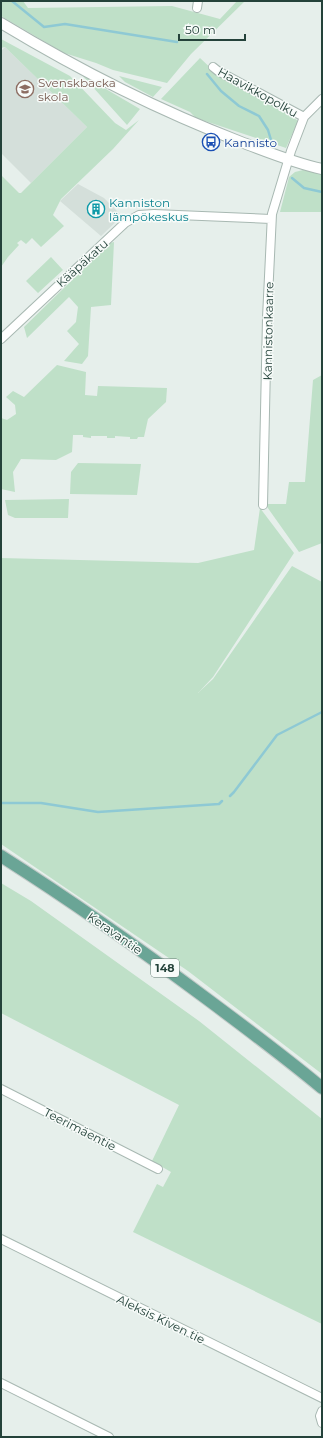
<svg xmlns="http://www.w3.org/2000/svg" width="323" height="1438" font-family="Montserrat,sans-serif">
  <rect width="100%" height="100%" fill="#e6efeb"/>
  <path fill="#d4dfda" d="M5 47 87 127 31 183 1 153V51Z
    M78 184 104 198 122 216 101 236 60 201Z"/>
  <path fill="#bfe0c8" d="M1 1H23L28 8 172 6 220 19 237 1H245L191 54 167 83 113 70 96 63 64 53 1 16Z
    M1 39 70 76 115 123 126 130 139 120 113 149 61 199 53 215 64 226 41 247 32 238 26 244 21 240 17 243 19 245 8 257 1 267V175L19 193H21L87 127 5 47 1 48Z
    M200 58 216 73 280 108 298 121 286 148 196 118 190 112 161 99Z
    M82 75 140 109 127 125Z
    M119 76 162 87 153 97 125 82Z
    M303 170 322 174V212H280L289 177 295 172Z
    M114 242 111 305 91 307 88 356 82 364 64 361 79 344 67 331 76 322 78 307 69 297 27 338 24 327 110 243Z
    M51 257 63 270 38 293 26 281Z
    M57 365 86 372 85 395 97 396 98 386 167 388 166 402 148 419 144 437H138L137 439H130V437L115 436V438H107V436H91V438L83 437V435H73L72 452 56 460 21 459 13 472 15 492 1 489V418L7 420 16 414 15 405 6 397 13 391 24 397Z
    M322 375V543L299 552 265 504H286L289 482H305L313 380Z
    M78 463 141 464 137 495 70 494 71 472Z
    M69 499 68 518H15L8 515 5 500Z
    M260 508 294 553 213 677 198 693 213 679 292 566 322 582V1074L188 971 1 844V558L198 563 254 550Z
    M1 883 31 901 199 1021 322 1119V1324L133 1232 157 1184 163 1187 171 1172 152 1161 179 1105 1 1013Z"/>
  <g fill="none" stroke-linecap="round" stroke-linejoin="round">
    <path stroke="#8ec9d4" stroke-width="2.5" d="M12 1 44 27 65 24 177 42
      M207 74 221 91 239 106 259 116 268 130 271 140
      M292 178 304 188 322 192
      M230 796 234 792 277 735 322 712
      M1 803H41L98 812 219 804 222 801"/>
    <defs>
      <path id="minor" d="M197 8 198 1
        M213 67 218 71 304 117
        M1 339 125 223 139 215 154 214 271 219
        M263 505 267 318 272 214 291 151 304 117 322 99
        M1 1089 158 1169
        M1 1239 322 1398
        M1 1383 109 1437
        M322 1411 320 1416 322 1423"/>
      <path id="tertiary" d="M1 23C77 69 158 110 241 142 268 152 294 163 322 169"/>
      <path id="primary" d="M1 856C72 901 140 949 207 999 246 1028 285 1057 322 1088"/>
    </defs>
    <use href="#minor" stroke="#a8b8b2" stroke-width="10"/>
    <use href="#tertiary" stroke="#a8b8b2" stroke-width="12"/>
    <use href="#primary" stroke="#c2cac8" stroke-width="14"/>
    <use href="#minor" stroke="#fff" stroke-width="8"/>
    <use href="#tertiary" stroke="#fff" stroke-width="10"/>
    <use href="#primary" stroke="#6aa596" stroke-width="12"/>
  </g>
  <defs>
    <symbol id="school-ring" viewBox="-11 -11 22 22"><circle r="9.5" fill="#f7fbf9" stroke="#8d6e63" stroke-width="1.5"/><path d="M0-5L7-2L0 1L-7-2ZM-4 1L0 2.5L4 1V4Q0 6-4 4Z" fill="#8d6e63"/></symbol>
    <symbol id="bus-ring" viewBox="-11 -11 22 22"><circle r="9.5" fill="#f7fbf9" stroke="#1a4fb4" stroke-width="1.5"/><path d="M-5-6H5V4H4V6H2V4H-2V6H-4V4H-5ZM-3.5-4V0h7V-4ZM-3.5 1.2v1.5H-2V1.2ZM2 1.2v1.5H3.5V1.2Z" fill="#1a4fb4"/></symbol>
    <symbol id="building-ring" viewBox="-11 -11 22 22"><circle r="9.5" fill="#f7fbf9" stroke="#0f9aa8" stroke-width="1.5"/><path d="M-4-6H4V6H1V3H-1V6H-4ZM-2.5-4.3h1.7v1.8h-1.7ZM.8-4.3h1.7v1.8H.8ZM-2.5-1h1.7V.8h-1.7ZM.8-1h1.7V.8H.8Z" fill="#0f9aa8"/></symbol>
  </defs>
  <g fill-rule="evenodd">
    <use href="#school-ring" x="15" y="79" width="20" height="20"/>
    <use href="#bus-ring" x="201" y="132" width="20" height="20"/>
    <use href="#building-ring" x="86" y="199" width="20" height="20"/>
  </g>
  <g text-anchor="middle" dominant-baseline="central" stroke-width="3" stroke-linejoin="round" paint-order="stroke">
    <rect fill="#f7fbf9" stroke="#637a73" stroke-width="1" x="151" y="959" width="28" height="18" rx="3"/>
    <g font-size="11" font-weight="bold" fill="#24423a">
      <text x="165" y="968">148</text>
    </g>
    <g font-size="12" fill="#785e54" stroke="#f7fbf9" text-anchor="start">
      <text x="38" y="82">Svenskbacka<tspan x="38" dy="14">skola</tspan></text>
    </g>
    <g font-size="12" fill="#24423a" stroke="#f7fbf9">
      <text transform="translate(258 92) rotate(29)">Haavikkopolku</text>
      <text transform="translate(82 263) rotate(-42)">Kääpäkatu</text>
      <text transform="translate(268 331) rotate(-89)">Kannistonkaarre</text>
      <text transform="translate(115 933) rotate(35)">Keravantie</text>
      <text transform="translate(80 1129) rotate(27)">Teerimäentie</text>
      <text transform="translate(161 1319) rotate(26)">Aleksis Kiven tie</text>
    </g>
    <g font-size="12" fill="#164399" stroke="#f7fbf9" text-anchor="start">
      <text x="224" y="142">Kannisto</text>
    </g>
    <g font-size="12" fill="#0d838f" stroke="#f7fbf9" text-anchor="start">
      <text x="109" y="202">Kanniston<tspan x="109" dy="14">lämpökeskus</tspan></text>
    </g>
  </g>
  <rect width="323" height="1438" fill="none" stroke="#24423a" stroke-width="4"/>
  <path d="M179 34v6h66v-6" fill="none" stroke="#24423a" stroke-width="2"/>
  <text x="185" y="34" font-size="12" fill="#24423a" stroke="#f7fbf9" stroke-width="3" paint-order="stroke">50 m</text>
</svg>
